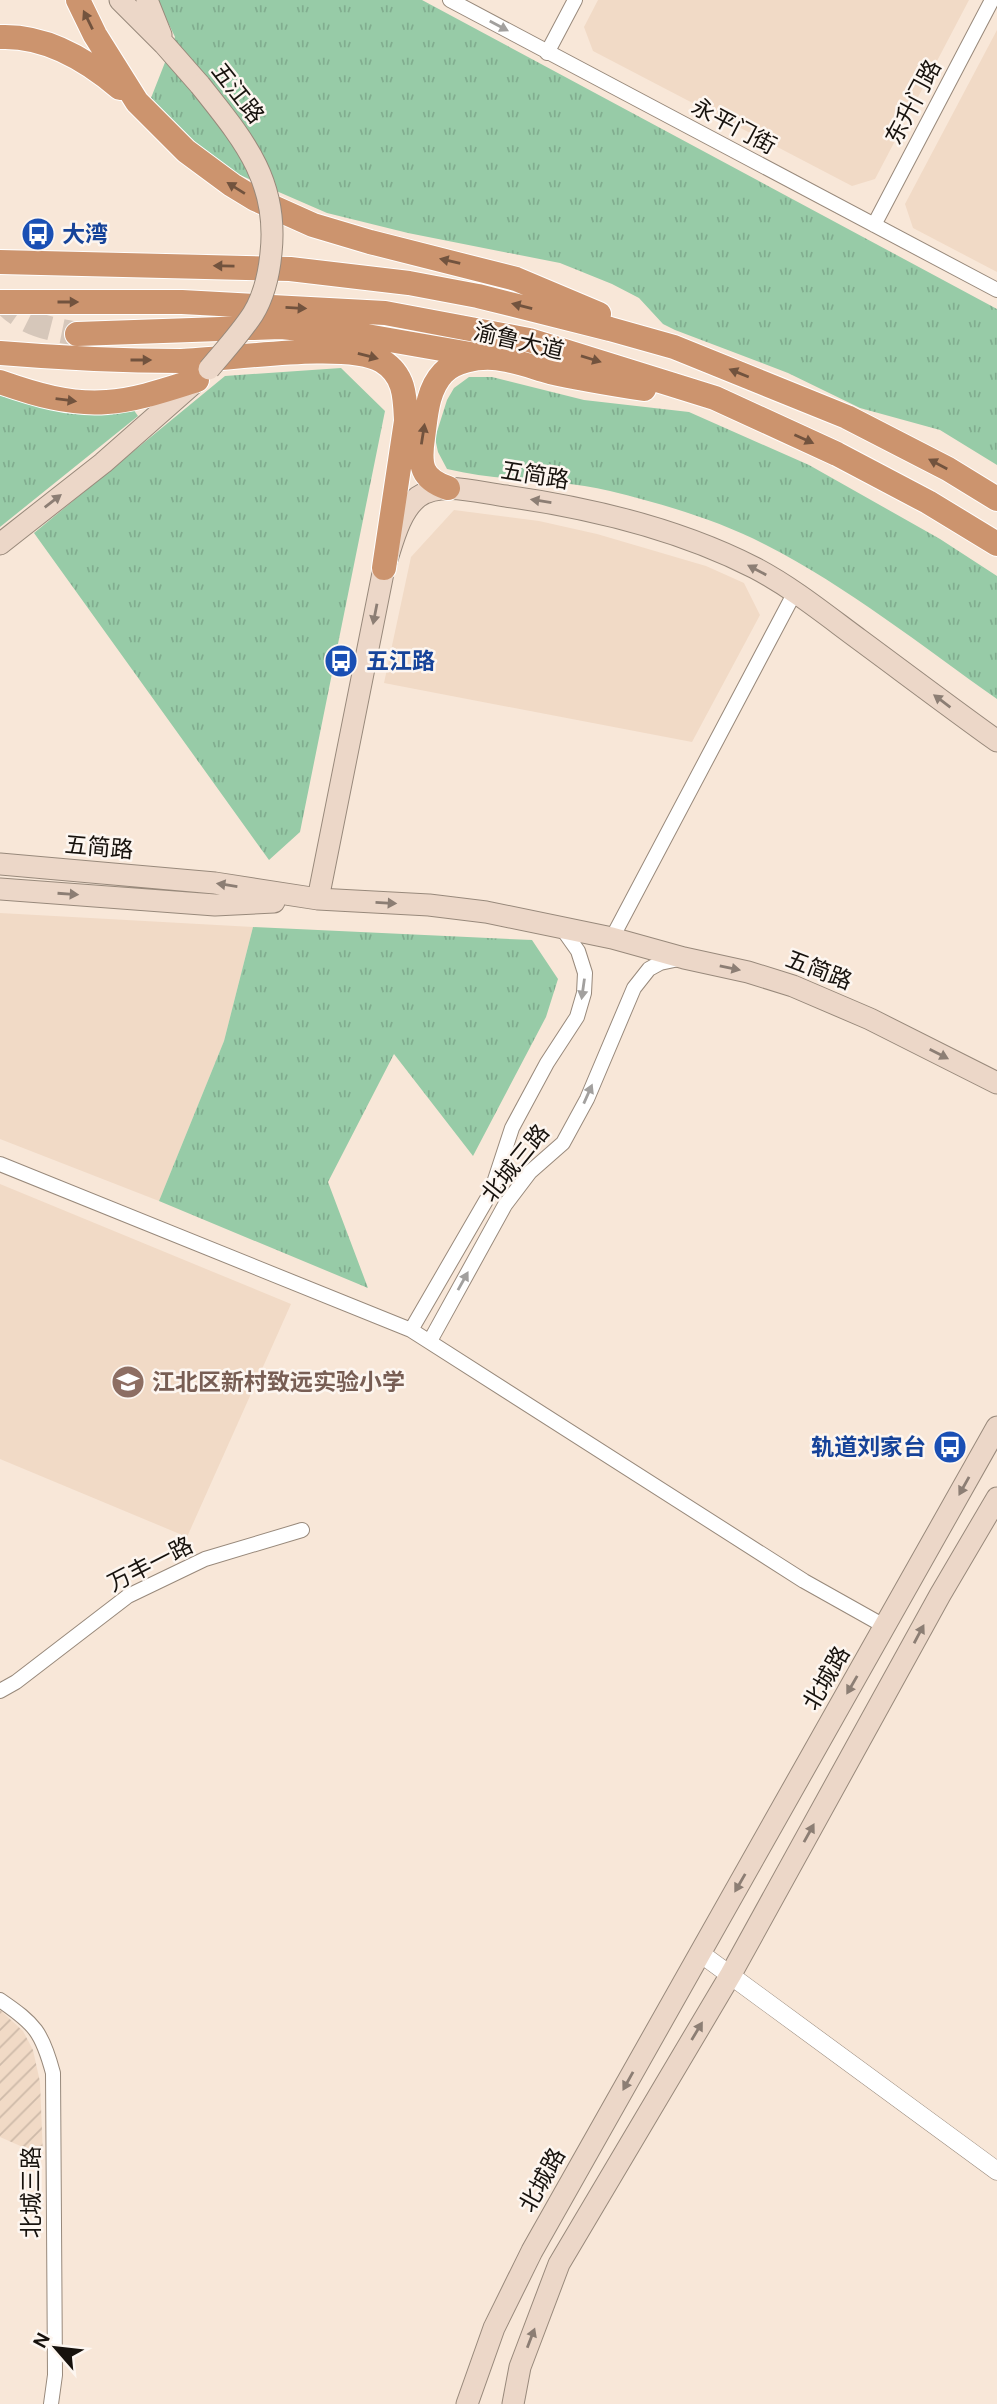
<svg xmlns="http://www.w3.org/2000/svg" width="997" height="2404" font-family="'DM Sans','Noto Sans SC',sans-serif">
  <defs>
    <pattern id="industrial-furrows" width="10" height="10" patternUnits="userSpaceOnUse" patternTransform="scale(1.75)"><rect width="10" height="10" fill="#f1dac6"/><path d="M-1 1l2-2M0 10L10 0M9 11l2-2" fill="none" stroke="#cebaa9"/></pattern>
    <pattern id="grass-tufts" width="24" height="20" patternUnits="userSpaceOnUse" patternTransform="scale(1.75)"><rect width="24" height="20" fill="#97cba7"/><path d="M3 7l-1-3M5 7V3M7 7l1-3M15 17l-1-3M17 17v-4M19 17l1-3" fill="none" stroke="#81ad8f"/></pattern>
  </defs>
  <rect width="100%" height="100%" fill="#f8e7d8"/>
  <path fill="#f1dac6" d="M598 0H969L875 179 852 186 593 51 584 27Z
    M997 30V272L913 228 905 204Z
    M454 510 539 521 597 534 706 566 744 583 760 615 692 742 384 683 411 557Z
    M0 913 253 927 224 1041 159 1201 0 1139Z
    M0 1184 291 1304 187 1537 0 1459Z"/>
  <path fill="url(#industrial-furrows)" d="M0 2010 23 2031 33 2050 40 2082 43 2156 0 2137Z"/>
  <path fill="url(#grass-tufts)" d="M157 0H422L997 309V465L940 430 860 408 788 373 675 330 663 324 639 298 612 284 560 263 408 233 327 213 249 179 218 165 151 98 175 37Z
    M341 368 385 411 300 832 269 860 34 533 225 376Z
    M469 377H492L584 400 689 412 809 465 940 539 997 576V699C922 646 848 587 766 545 718 520 663 504 610 491 556 478 500 482 447 469L438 452 435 438 447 400 454 388Z
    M0 393 133 409 138 416 0 527Z
    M253 927 532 940 558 979 546 1017 473 1156 394 1054 328 1182 368 1288 159 1201 224 1041Z"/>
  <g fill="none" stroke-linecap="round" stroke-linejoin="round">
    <path stroke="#d6c7ba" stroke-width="24" stroke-dasharray="24 12" stroke-linecap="butt" d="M0 298C22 324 45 328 77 334"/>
    <defs>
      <path id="minor" d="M450 0 997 290
        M547 53 575 0
        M874 225 992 0
        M612 938 795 592
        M0 1164 411 1330 804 1581 886 1627
        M411 1330 491 1192 512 1128 547 1063 577 1017 584 993 585 973 578 951 561 927
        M430 1341 505 1205 530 1172 563 1143 587 1099 634 988 649 969 660 963 679 959
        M0 1691 16 1682 128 1596 205 1559 302 1530
        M0 2000C35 2024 42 2032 53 2073L55 2375 51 2404"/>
      <path id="tertiary" d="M700 1953 997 2171"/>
      <path id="secondary" d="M120 0 164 44 200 85
        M147 0 161 35
        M0 544 103 463 195 382
        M0 864 215 883 318 899 429 905 486 912 612 938 684 958 748 972 793 986 870 1019 997 1083
        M0 889 215 905 274 902
        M318 899 384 568C392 546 398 513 418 497 441 480 480 493 506 496 591 508 679 529 755 568 793 588 826 615 860 640 906 674 951 708 997 741
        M467 2404 494 2328 532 2251 997 1427
        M513 2404 520 2367 559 2264 731 1974 940 1595 997 1498"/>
      <path id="trunk" d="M78 0 95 35 137 102 186 151 232 185 255 199 313 225 370 242 516 279 599 314
        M0 37C46 35 86 59 120 88
        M0 262 290 269 409 283 478 296 610 329 674 347 847 417 948 469 997 499
        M0 302H182L385 313 529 340 715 398 837 454 928 502 997 544
        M77 334 281 327 361 335 493 358
        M0 353C60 358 120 361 181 361 226 360 347 340 382 361 405 375 405 397 406 421L384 568
        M0 382C34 394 70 405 107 402 137 400 168 389 197 380
        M448 488C421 479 419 465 423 438 426 416 427 390 443 373 454 361 477 357 493 358 511 359 532 367 550 372 581 379 612 384 644 389"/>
    </defs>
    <use href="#minor" stroke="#98897b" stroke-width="16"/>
    <use href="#tertiary" stroke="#98897b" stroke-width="19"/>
    <use href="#secondary" stroke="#98897b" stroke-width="23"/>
    <use href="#trunk" stroke="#fff" stroke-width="26"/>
    <use href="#minor" stroke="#fff" stroke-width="14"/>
    <use href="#tertiary" stroke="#fff" stroke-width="18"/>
    <use href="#secondary" stroke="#ecd7c8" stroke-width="21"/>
    <use href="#trunk" stroke="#cc946e" stroke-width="24"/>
    <defs>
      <path id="secondary-bridge" d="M200 85C242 138 279 180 271 253 269 274 264 296 253 314 240 334 224 351 209 369"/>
    </defs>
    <use href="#secondary-bridge" stroke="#98897b" stroke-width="23" stroke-linecap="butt"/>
    <use href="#secondary-bridge" stroke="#ecd7c8" stroke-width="21"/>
  </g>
  <defs><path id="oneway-solid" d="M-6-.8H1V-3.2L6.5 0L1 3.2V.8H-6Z" transform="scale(1.75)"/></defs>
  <g fill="#72533e">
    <use href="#oneway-solid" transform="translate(88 20) rotate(-116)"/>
    <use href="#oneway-solid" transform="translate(236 188) rotate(-148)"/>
    <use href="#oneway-solid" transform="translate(450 261) rotate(-167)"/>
    <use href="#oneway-solid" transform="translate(224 266) rotate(-179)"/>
    <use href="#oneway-solid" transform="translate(68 302)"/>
    <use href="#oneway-solid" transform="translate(522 306) rotate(-166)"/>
    <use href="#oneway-solid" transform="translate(296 308) rotate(3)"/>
    <use href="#oneway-solid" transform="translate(368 356) rotate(15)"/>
    <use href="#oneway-solid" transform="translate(591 359) rotate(17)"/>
    <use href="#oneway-solid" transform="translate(141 360)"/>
    <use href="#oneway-solid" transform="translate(739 373) rotate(-158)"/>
    <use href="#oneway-solid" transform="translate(66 400) rotate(7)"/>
    <use href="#oneway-solid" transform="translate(423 434) rotate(-81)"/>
    <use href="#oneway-solid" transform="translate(804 439) rotate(24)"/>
    <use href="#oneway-solid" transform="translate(938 464) rotate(-152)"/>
  </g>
  <g fill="#a2a09e">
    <use href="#oneway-solid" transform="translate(499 26) rotate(28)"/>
    <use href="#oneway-solid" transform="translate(583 989) rotate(98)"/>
    <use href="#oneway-solid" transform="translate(588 1094) rotate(-66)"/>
    <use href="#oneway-solid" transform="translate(463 1281) rotate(-61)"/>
  </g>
  <g fill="#8c7e74">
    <use href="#oneway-solid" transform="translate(53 501) rotate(-38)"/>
    <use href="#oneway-solid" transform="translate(541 501) rotate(-171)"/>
    <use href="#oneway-solid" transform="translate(757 570) rotate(-152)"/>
    <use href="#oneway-solid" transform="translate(375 614) rotate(101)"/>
    <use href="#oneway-solid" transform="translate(942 701) rotate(-143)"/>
    <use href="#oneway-solid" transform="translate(227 885) rotate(-171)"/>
    <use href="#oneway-solid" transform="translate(68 894) rotate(4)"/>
    <use href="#oneway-solid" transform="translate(386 903) rotate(3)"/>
    <use href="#oneway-solid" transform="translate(730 968) rotate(12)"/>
    <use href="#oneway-solid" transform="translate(939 1054) rotate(27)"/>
    <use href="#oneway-solid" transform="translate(964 1486) rotate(119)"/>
    <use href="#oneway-solid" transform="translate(919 1634) rotate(-62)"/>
    <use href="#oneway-solid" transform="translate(852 1685) rotate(120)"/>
    <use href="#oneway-solid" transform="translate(809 1833) rotate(-61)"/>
    <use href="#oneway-solid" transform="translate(740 1883) rotate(120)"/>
    <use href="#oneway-solid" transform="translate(697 2031) rotate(-59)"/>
    <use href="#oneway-solid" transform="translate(628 2081) rotate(119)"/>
    <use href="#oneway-solid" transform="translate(531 2338) rotate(-69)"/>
  </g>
  <defs>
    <symbol id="bus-disc" viewBox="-11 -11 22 22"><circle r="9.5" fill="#1a4fb4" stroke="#fdf6f0"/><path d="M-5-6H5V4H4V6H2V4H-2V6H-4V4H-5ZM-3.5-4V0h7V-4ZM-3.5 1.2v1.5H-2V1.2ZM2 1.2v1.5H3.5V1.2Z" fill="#fff"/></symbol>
    <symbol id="school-disc" viewBox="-11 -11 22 22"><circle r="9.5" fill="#8d6e63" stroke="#fdf6f0"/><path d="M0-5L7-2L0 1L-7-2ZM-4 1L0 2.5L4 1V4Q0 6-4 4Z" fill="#fff"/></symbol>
  </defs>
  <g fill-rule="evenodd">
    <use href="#bus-disc" x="19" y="215" width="38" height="38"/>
    <use href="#bus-disc" x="322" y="642" width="38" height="38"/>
    <use href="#school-disc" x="109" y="1363" width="38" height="38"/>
    <use href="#bus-disc" x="931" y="1428" width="38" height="38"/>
  </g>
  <g text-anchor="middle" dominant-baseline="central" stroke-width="5" stroke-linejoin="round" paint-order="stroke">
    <g font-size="23" fill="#17120d" stroke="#fdf6f0">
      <text transform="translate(238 93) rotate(52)">五江路</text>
      <text transform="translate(913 102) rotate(-62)">东升门路</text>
      <text transform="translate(734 126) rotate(28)">永平门街</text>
      <text transform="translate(519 341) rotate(13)">渝鲁大道</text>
      <text transform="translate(535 475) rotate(9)">五简路</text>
      <text transform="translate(99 847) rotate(5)">五简路</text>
      <text transform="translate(819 970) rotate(21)">五简路</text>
      <text transform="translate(515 1163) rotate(-51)">北城三路</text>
      <text transform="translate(150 1564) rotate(-27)">万丰一路</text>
      <text transform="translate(826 1678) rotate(-60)">北城路</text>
      <text transform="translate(542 2180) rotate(-61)">北城路</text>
      <text transform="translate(31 2192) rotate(-90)">北城三路</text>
    </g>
    <g font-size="23" font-weight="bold" fill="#164399" stroke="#fdf6f0" text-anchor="start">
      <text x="62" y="234">大湾</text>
      <text x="366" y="661">五江路</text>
      <text x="926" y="1447" text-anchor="end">轨道刘家台</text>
    </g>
    <g font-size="23" font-weight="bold" fill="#785e54" stroke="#fdf6f0" text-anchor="start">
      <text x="152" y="1382">江北区新村致远实验小学</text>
    </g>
  </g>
  <g transform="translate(56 2348) rotate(298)" stroke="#fdf6f0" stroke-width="5" paint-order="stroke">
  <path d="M0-5L12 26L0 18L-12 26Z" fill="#17120d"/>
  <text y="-10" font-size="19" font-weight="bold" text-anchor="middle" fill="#17120d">N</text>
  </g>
</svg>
